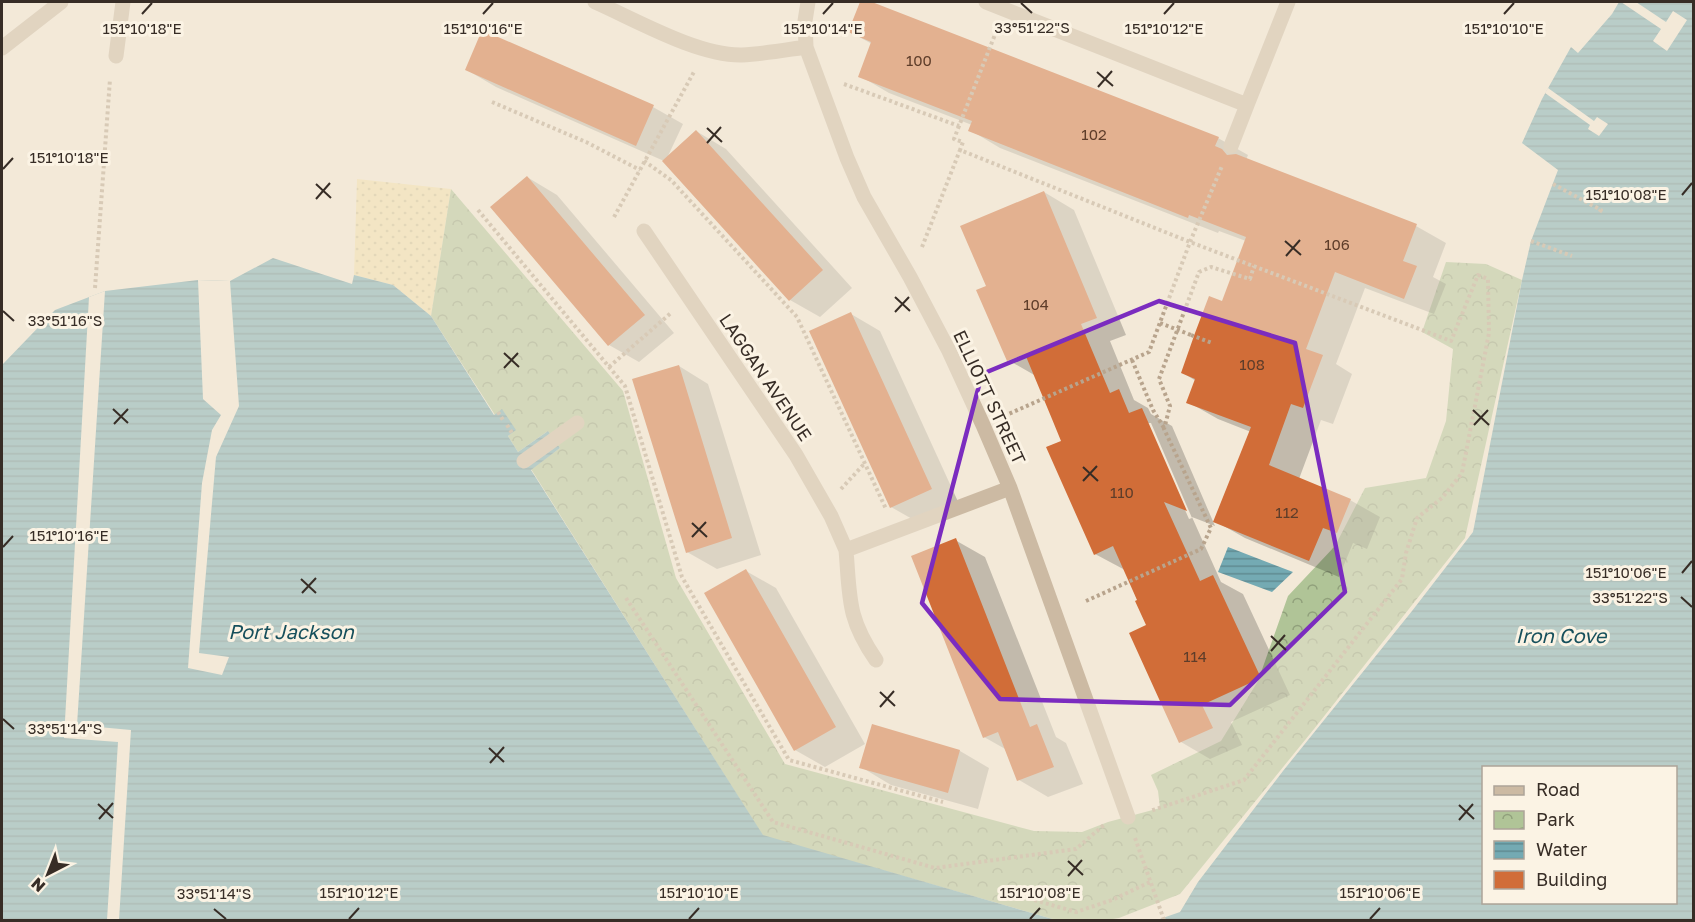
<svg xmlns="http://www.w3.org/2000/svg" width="1695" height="922" font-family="'Golos Text',sans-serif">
  <defs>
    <pattern id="sand-dots" width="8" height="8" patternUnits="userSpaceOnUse" patternTransform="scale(1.5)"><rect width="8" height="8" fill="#f3e1ab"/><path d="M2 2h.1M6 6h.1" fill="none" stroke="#d1c193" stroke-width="1.8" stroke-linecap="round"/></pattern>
    <pattern id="park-crowns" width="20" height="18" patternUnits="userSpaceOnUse" patternTransform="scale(1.5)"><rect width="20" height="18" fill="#b0c497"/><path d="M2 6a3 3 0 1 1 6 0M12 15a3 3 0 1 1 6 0" fill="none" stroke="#90a07b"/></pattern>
    <pattern id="water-rules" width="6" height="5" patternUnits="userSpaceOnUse" patternTransform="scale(1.5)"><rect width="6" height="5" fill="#74aab3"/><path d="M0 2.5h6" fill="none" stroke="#608b91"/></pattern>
  </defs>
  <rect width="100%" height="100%" fill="#f3e9d8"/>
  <path fill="url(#sand-dots)" d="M357 179 451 189 431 316 393 285 354 275Z"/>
  <path fill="url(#park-crowns)" d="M451 189 623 391 676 578 785 764 1034 831 1082 832 1108 822 1160 808 1158 791 1151 775 1221 741 1258 681 1288 596 1335 546 1365 488 1426 478 1446 421 1453 349 1422 332 1446 262 1486 264 1522 280 1465 538 1314 729 1180 894 1119 918 1107 920H1056L763 836 531 469 560 448 548 431 518 452 508 436 515 430 502 410 495 415 431 316Z"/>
  <path fill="url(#water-rules)" fill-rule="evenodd" d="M1619 2H1693V920H1157L1180 912 1198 882 1283 771 1412 611 1473 532 1522 280 1531 241 1558 170 1522 143 1542 99 1571 47 1578 53 1612 14ZM1484 768H1676V902H1484Z
    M273 258 352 284 354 275 393 285 431 316 494 415 502 409 516 430 508 436 518 452 548 431 560 448 531 470 763 835 1056 920H2V365L55 310 105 291 198 280 230 281Z
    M1228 547 1293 572 1272 592 1218 572Z"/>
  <path fill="#f3e9d8" d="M1621 2H1636L1666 22 1673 11 1687 20 1667 51 1653 41 1661 29Z
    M1548 88 1594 121 1597 117 1608 124 1599 136 1588 129 1590 125 1545 93Z
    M198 280 230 281 239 406 216 457 199 653 229 657 222 675 188 668 202 483 212 430 221 415 203 399Z
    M105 291 77 725 131 730 119 920H107L118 742 64 738 89 297Z"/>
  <path fill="#0003" fill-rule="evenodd" d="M861 2H868L1218 138 1248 155 1246 160 1416 226 1446 243 1433 277 1446 284 1434 314 1365 288 1336 364 1352 374 1333 424 1321 420 1299 479 1350 500 1380 517 1367 549 1353 543 1339 577 1245 538 1215 521 1251 432 1218 419 1188 402 1196 381 1183 373 1223 303 1246 241 1219 231 1218 233 1000 148 970 130 972 125 889 93 860 76 872 44 850 32Z
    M467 70 653 107 683 124 668 156 696 131 726 149 852 288 820 317 790 300 664 161 496 87Z
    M527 177 557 195 674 333 639 362 609 345Z
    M1044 192 1074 210 1126 335 1110 341 1134 400 1148 408 1151 414 1172 426 1215 526 1192 517 1221 582 1243 594 1290 695 1231 722 1242 745 1210 759 1181 742 1148 626 1125 570 1095 554 1063 442 1036 376 1008 360 988 287ZM1147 423H1151L1192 518 1189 519Z
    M851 314 880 331 960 506 921 524 891 507Z
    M679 366 708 384 761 555 717 569 687 552Z
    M955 540 985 557 1056 737 1066 743 1083 784 1048 797 1019 780 1007 750 984 737Z
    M746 571 776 588 865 744 825 767 795 750Z
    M960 751 989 768 978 809 891 785 861 767Z"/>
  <path fill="#d16d38" d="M860 2H872L1219 137 1215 146 1222 149 1227 155 1236 154 1417 224 1403 261 1417 266 1404 299 1335 272 1306 349 1323 355 1303 408 1291 404 1269 465 1351 499 1337 533 1323 528 1309 561 1213 522 1251 427 1186 403 1195 379 1181 373 1195 333 1209 296 1222 301 1246 237 1189 215 1188 218 968 131 972 121 858 77 871 42 848 32Z
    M482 30 654 105 636 146 465 70Z
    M696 130 823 270 789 301 662 161Z
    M527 176 645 315 608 346 490 207Z
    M1044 191 1097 318 1081 324 1110 393 1119 389 1129 413 1142 408 1187 511 1164 502 1200 581 1213 575 1261 678 1202 705 1213 728 1179 743 1129 633 1146 625 1135 601 1137 600 1113 546 1094 555 1046 447 1061 441 1052 419 1025 354 1007 361 976 290 986 286 960 226Z
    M851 312 932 489 890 508 809 331Z
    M679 365 732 538 686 553 632 379Z
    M956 538 1030 727 1037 724 1054 767 1017 781 998 732 983 738 911 556Z
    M746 569 836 727 794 751 704 593Z
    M872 724 960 750 948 793 859 768Z"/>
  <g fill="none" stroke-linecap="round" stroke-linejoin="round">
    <path stroke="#b8a48d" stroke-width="4" stroke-dasharray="3 3" stroke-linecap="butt" d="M844 84 959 126 996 32
      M492 102 586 142 640 170
      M959 126 954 139 963 142 960 150
      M644 161 671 180 797 317 886 509
      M1553 184 1601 210 1598 214
      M478 210 625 386 682 577 789 760 943 802
      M614 217 695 70
      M1531 241 1572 256
      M922 247 960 150 1190 242 1451 341 1478 275 1488 279 1489 333 1462 473 1442 498 1417 518 1406 553 1402 579 1244 780 1150 811
      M95 288 110 79
      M1191 335 1212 343
      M1132 360 1153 410 1164 428
      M609 367 672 312
      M498 412 503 420
      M1004 416 1149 352 1190 242 1222 166
      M507 425 512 433
      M841 489 865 463
      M626 598 773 822 935 868 1076 849 1105 824
      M1086 601 1201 549 1211 528 1164 429 1170 406 1159 379 1199 272 1211 267 1250 279 1254 266
      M1135 838 1164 920
      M1017 895 1076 912 1112 900 1150 882"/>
    <path stroke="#ccbaa3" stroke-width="15" d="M116 56 123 2
      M524 461 577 423"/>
    <path stroke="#ccbaa3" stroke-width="15" d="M595 2C636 20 698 56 742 55 763 54 785 50 806 47
      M808 2 805 21 806 47 847 158 864 197 910 277 949 351 983 425 1010 488 1128 817
      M986 2 1247 105 1288 2
      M2 48 61 2
      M1231 146 1247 105
      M644 231 796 455 831 516 846 550 1010 488
      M846 550C850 598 847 618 876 660"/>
    <path stroke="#b8a48d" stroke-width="4" stroke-dasharray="3 3" stroke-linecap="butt" d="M1160 323 1191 335"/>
  </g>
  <path d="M0 0H1695V922H0ZM1159 301 1295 343 1345 592 1230 705 1000 699 922 603 982 374Z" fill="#f3e9d8" fill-opacity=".55" fill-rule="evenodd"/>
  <path fill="none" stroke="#7b2cbf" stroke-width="4.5" stroke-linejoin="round" d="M1159 301 1295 343 1345 592 1230 705 1000 699 922 603 982 374Z"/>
  <path fill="none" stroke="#372d26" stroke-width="2" d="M1021 3 1032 13M142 14 152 3M483 14 493 3M823 14 833 3M1164 14 1174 3M1504 14 1514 3M1097 72 1113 86M1098 87 1112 71M707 128 722 142M707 143 721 127M3 169 13 158M316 184 331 198M1682 195 1692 183M316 199 330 183M1285 241 1301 255M1286 256 1300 240M895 297 910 311M3 311 14 321M895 312 909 297M504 353 519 367M504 368 518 353M113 409 128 423M1473 410 1489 425M114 424 128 409M1474 425 1488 410M1083 467 1098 481M1083 481 1097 466M692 523 707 537M692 537 706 522M3 547 13 536M1682 573 1692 561M301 579 316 593M302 593 316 578M1681 597 1692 607M1271 636 1286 650M1271 651 1285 635M880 692 895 706M880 707 894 691M3 719 14 729M489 748 504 762M490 763 504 747M98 804 113 818M1459 805 1474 819M99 819 113 803M1459 820 1473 804M1068 861 1083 875M1068 876 1082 860M214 909 226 919M349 919 359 908M689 919 699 908M1030 919 1040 908M1370 919 1380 908"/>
  <g text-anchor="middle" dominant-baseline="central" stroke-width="6" stroke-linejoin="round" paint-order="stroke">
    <g font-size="15" fill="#5e3d2a">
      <text x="919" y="60">100</text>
      <text x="1094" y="134">102</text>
      <text x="1337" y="244">106</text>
      <text x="1036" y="304">104</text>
      <text x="1252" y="364">108</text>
      <text x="1122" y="492">110</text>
      <text x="1287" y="512">112</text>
      <text x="1195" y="656">114</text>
    </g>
    <g font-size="18" fill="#372d26" stroke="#fbf3e4">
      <text transform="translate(766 377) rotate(56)">LAGGAN AVENUE</text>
      <text transform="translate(990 397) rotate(65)">ELLIOTT STREET</text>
    </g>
    <g font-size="20" font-style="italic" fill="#17505c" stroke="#fbf3e4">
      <text x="291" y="631">Port Jackson</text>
      <text x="1561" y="635">Iron Cove</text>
    </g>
  </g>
  <g font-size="15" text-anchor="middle" fill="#372d26" stroke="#fbf3e4" stroke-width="6" stroke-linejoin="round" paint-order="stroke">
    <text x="1032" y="33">33°51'22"S</text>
    <text x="142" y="34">151°10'18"E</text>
    <text x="483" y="34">151°10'16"E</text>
    <text x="823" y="34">151°10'14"E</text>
    <text x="1164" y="34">151°10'12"E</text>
    <text x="1504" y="34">151°10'10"E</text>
    <text x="69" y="163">151°10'18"E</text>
    <text x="1626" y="200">151°10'08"E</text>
    <text x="65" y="326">33°51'16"S</text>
    <text x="69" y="541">151°10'16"E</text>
    <text x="1626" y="578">151°10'06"E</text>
    <text x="1630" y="603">33°51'22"S</text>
    <text x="65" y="734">33°51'14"S</text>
    <text x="359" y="898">151°10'12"E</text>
    <text x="699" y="898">151°10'10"E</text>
    <text x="1040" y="898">151°10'08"E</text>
    <text x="1380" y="898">151°10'06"E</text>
    <text x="214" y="899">33°51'14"S</text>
  </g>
  <rect width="1695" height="922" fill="none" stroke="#372d26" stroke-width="6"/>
  <rect x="1482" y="766" width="195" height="138" fill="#fbf3e4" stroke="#ada498" stroke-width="1.5"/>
  <rect x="1494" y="786" width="30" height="9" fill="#ccbaa3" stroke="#ada498" stroke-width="1.5"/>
  <text x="1536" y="796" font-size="18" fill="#372d26">Road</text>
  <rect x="1494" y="811" width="30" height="18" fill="url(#park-crowns)" stroke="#ada498" stroke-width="1.5"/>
  <text x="1536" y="826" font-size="18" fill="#372d26">Park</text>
  <rect x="1494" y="841" width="30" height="18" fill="url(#water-rules)" stroke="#ada498" stroke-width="1.5"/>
  <text x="1536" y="856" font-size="18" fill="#372d26">Water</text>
  <rect x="1494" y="871" width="30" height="18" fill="#d16d38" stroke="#ada498" stroke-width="1.5"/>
  <text x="1536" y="886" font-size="18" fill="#372d26">Building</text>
  <g transform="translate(48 874) rotate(222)" stroke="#fbf3e4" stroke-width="4.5" paint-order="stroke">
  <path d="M0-4.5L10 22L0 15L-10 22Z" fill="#372d26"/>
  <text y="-9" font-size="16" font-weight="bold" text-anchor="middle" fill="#372d26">N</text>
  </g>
</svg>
